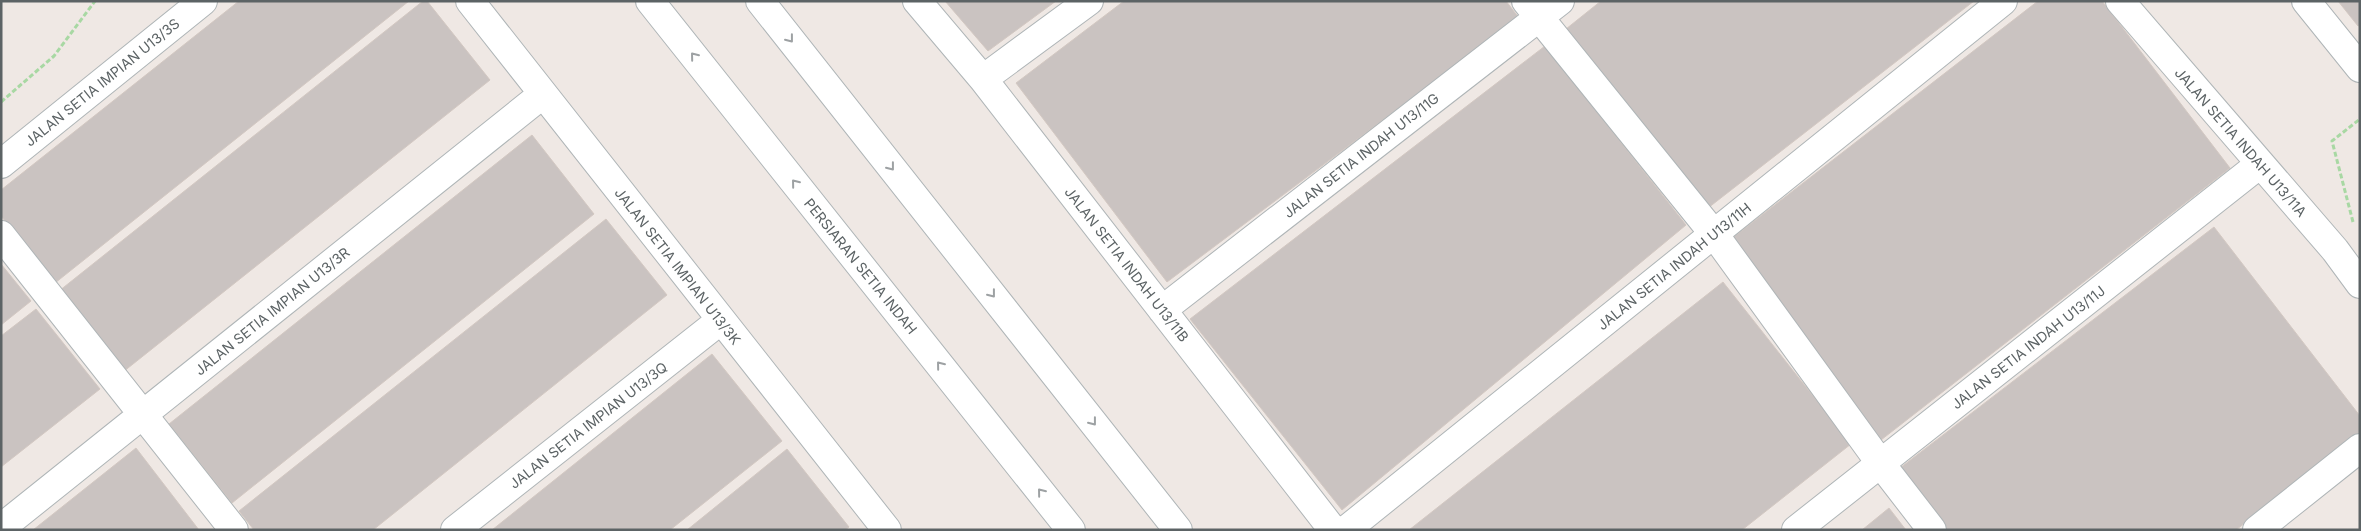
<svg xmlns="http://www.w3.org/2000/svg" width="2361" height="531" font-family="Inter,sans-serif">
  <rect width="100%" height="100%" fill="#efe8e4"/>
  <path fill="#cac3c1" stroke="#d3c8c2" d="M239 1H409L55 283 1 216V190Z
    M423 1H427L490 80 123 372 59 291Z
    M945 1H1056L988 51Z
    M1124 1H1506L1519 18 1167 282 1016 83Z
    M1601 1H1974L1708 208 1566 29Z
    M2038 1H2102L2230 168 1881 440 1727 242Z
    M2338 1H2360V25L2358 26Z
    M1545 46 1686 225 1342 510 1190 319Z
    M532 135 594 214 232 503 169 424Z
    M606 219 667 295 373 530H254L239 511Z
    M2214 227 2360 416V432L2236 530H1947L1900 468Z
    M1 264 31 301 1 325Z
    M1723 282 1851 444 1742 530H1409Z
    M36 309 100 389 1 467V336Z
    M712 354 782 441 670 530H492Z
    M136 448 199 530H33Z
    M787 449 849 527 845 530H687Z
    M1889 508 1906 530H1862Z"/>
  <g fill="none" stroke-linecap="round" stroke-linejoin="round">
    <defs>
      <path id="minor" d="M470 1 887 530
        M650 1 1071 530
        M760 1 1178 530
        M917 1 983 79 1333 530
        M1526 1 1714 234 1881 464 1932 530
        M2120 1 2335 250 2360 284
        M2306 1 2360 68
        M983 79 1089 1
        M1 164 203 1
        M1 235 234 530
        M1162 310 1560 1
        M1 528 543 94
        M455 530 721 320
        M1346 530 2003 1
        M1796 530 2260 164
        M2257 530 2360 448"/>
    </defs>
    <use href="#minor" stroke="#afb5b7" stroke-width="30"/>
    <path stroke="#a8d8a3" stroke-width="3" stroke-dasharray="5 2.5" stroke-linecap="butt" d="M1 102 54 56 95 1
      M2353 222 2332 141 2360 119"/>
    <use href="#minor" stroke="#fff" stroke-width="28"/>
  </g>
  <defs><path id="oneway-chevron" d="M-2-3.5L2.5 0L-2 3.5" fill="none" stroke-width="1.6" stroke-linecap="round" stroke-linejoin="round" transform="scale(1.25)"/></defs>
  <g stroke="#9da1a3">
    <use href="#oneway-chevron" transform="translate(790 39) rotate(52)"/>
    <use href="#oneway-chevron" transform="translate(694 56) rotate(-129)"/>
    <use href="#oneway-chevron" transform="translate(891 167) rotate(52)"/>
    <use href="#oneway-chevron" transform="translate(795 183) rotate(-129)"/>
    <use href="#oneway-chevron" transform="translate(992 294) rotate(52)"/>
    <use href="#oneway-chevron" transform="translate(940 365) rotate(-129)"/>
    <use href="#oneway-chevron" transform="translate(1093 422) rotate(52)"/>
    <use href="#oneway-chevron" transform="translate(1041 492) rotate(-129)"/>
  </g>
  <g text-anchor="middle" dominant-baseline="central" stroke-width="4.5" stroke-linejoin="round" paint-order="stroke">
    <g font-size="14" fill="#5c6365" stroke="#fff">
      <text transform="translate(102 82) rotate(-39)">JALAN SETIA IMPIAN U13/3S</text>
      <text transform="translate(2241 142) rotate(49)">JALAN SETIA INDAH U13/11A</text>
      <text transform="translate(1361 155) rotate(-38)">JALAN SETIA INDAH U13/11G</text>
      <text transform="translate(1127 264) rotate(52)">JALAN SETIA INDAH U13/11B</text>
      <text transform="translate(678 266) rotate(52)">JALAN SETIA IMPIAN U13/3K</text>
      <text transform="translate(861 266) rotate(51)">PERSIARAN SETIA INDAH</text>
      <text transform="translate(1674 266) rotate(-39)">JALAN SETIA INDAH U13/11H</text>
      <text transform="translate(272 311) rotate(-39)">JALAN SETIA IMPIAN U13/3R</text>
      <text transform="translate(2028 347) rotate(-38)">JALAN SETIA INDAH U13/11J</text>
      <text transform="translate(588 425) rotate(-38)">JALAN SETIA IMPIAN U13/3Q</text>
    </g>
  </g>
  <rect width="2361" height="531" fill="none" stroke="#5c6365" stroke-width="5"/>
</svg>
